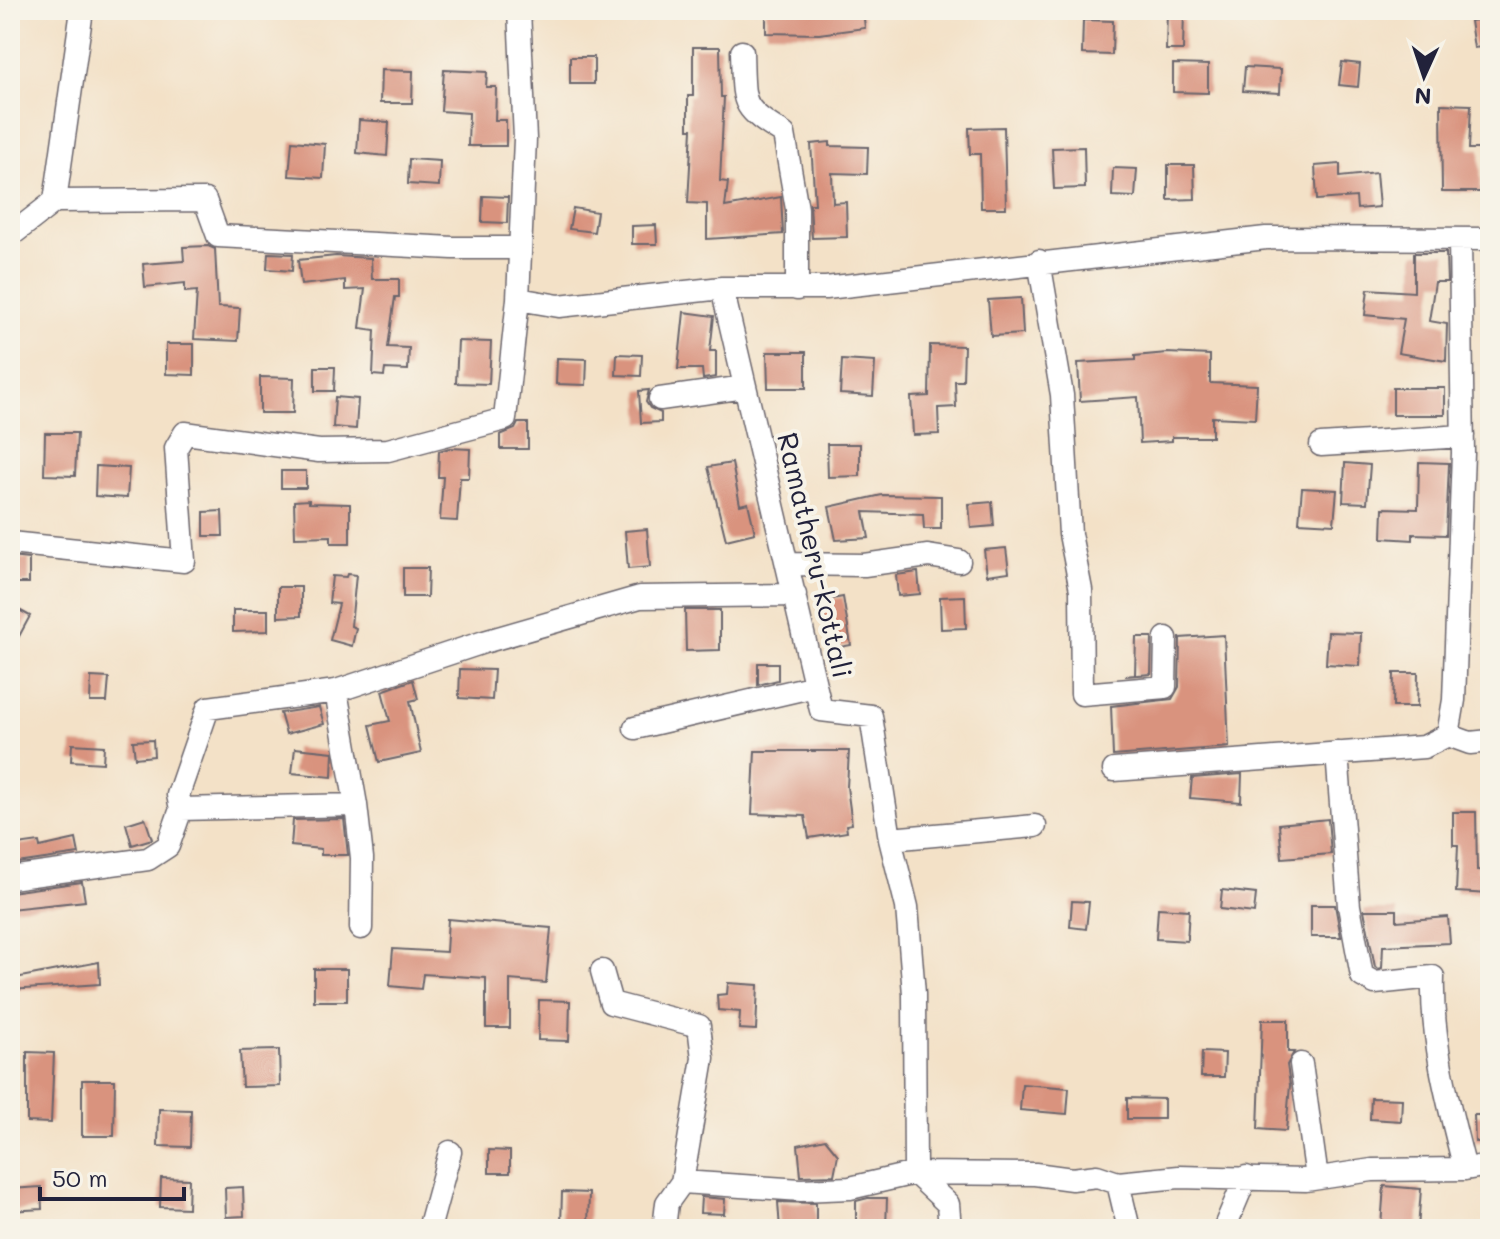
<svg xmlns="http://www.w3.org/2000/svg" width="1500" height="1239" font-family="Mali,sans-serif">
  <rect width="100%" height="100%" fill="#f7f3e8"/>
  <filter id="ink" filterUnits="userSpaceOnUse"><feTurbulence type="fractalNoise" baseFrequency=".0125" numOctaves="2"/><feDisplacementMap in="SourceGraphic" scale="16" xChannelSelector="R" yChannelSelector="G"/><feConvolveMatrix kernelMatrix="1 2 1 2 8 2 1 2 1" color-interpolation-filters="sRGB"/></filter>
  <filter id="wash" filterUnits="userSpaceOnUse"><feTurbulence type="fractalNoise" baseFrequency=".006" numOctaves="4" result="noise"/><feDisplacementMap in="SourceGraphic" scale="32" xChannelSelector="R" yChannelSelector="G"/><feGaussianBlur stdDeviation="1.8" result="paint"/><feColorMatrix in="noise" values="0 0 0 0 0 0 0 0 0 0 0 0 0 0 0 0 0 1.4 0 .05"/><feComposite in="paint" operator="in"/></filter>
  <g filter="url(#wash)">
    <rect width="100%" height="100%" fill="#f3e1c7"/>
    <g id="blocks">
      <path fill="#d9937e" d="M766 10H863L865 28 819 34 766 33Z
        M1167 10H1184L1183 50H1166Z
        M1490 18V46L1474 48 1470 21Z
        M1083 20 1113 21 1112 55 1082 54Z
        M693 47H720L721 97H724L720 181 728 182 725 207 781 197 783 234 707 239V204L688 203 692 129H688V96H693Z
        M570 57H594V84H570Z
        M1342 62 1360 64 1358 87 1339 85Z
        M1173 64 1208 65V93L1173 92Z
        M1245 67 1281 69 1280 93 1243 91Z
        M381 70 413 71 412 103H380Z
        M444 70 487 72 486 87H496L495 120H506V146H468L469 113 441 111Z
        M1441 104 1471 105 1469 149H1480L1481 192H1442Z
        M359 120 389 122 387 156 357 153Z
        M1004 127 1006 208H981L980 154H970L969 128Z
        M292 141 325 144 323 178 289 176Z
        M830 142V146L868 147 867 174 832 173 833 203 846 202 847 237 812 238 810 204H815L811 144Z
        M1084 147 1085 188 1054 189 1052 148Z
        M409 159 440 161 439 186 408 184Z
        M1340 164V177L1376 173 1379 207 1357 209 1356 197 1317 200 1315 166Z
        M1168 165H1194L1195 199 1168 200Z
        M1113 168 1137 169 1135 197 1112 196Z
        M483 196 508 197 507 223 482 222Z
        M573 208 597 212 594 232 569 229Z
        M656 225 657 244H632V226Z
        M208 246 215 249 218 307 240 308 238 341 194 339 197 291 185 292V283L145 287 143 264 184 261 183 247Z
        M268 253 293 254 292 271 267 269Z
        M1414 253H1446L1447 282H1435L1429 321 1447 324 1446 361 1398 353 1404 319 1365 315 1368 289 1414 292Z
        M336 256 371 258 372 279H399V297H395L388 347 409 348 408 370 385 369 384 376 373 375 375 330 360 328 365 289 345 290V280L301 285 298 260Z
        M1021 298 1023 334 991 336 988 300Z
        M684 312 714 316 710 351H716V377L703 379 702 369H678Z
        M458 341 491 342 489 384 456 383Z
        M166 344H194V375L166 374Z
        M930 345 964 346 963 381H955L956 407 938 408 939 434 913 435 911 397 929 396Z
        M767 352H806V388H768Z
        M1167 353 1210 355V383L1257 385 1255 419 1212 417V437H1172V441L1140 443 1138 397 1080 401 1078 363 1135 360V356Z
        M617 354 642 355 641 376 616 375Z
        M557 358 587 359 586 385 556 384Z
        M842 360 875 362 873 396 840 394Z
        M315 367H335L334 391H315Z
        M260 377 294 378 293 413H260Z
        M1393 388H1445V415H1393Z
        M649 390 646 402 650 408 661 413V422L641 423 639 391Z
        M335 397 358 399 356 429 333 427Z
        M518 423H528V449H500V435L515 429Z
        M45 433H77L75 476 44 475Z
        M827 444H860V476L828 477Z
        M450 448 470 449 469 478H460L457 521 440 520 443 477H438L439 451Z
        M1419 462 1449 463 1446 535 1413 534V540L1382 538 1383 508 1418 509Z
        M732 463 740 505 748 503 755 533 726 540 708 467Z
        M1345 463 1370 465 1367 503 1343 502Z
        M96 466 129 468 127 498 95 496Z
        M281 471H306V488H281Z
        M1302 488 1337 490 1334 524 1299 522Z
        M882 495 941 496V529H924L923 514 864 512 869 538 836 540 829 507Z
        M309 500V503L350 504V543H331V536L295 537 294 501Z
        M992 502 994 526 971 528 969 504Z
        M222 511 223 536H204V512Z
        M647 529 650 567 628 569 625 531Z
        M1006 548 1009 572 987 575 984 550Z
        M10 557 29 559V583H10Z
        M403 568H428L427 597H403Z
        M918 572 920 594 898 596 896 575Z
        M347 574 356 575 351 626 356 628 352 646 330 640 339 604 329 603 332 576 346 577Z
        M278 587H301V616L278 617Z
        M965 596 966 628 941 629 940 597Z
        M843 597 851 645 829 649 821 601Z
        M10 605 30 616 10 653Z
        M233 610H268V631L233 632Z
        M685 610H720V650L686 651Z
        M1328 632 1361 633 1360 666 1326 664Z
        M1224 635 1229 747 1113 756 1111 706 1172 699 1179 687 1180 638Z
        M1136 637H1152L1151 674 1125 676 1135 675Z
        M758 663H778V680L758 685Z
        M460 669 494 670 492 700 459 698Z
        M1394 673H1418L1417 707H1393Z
        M91 677 109 678 107 702H90Z
        M413 680 418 699 410 701 421 753 379 762 370 725 390 721 382 691Z
        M319 707 324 724 286 734 280 713Z
        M153 740 154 756 135 758 133 741Z
        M72 744 104 746 103 763 71 761Z
        M295 748 333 752 332 777 292 773Z
        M755 751H849L847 787 852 824 846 825 847 832 809 838 805 816 752 814Z
        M1242 774 1241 802 1190 798 1192 778Z
        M1453 812H1476L1477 870 1490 871V894L1456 892 1458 845H1453Z
        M145 818 152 839 132 845 126 824Z
        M344 819 348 855H321V849L291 846 293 820Z
        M1328 819 1331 854 1282 858 1279 824Z
        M76 839 79 854 10 864V846L39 842 40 847Z
        M82 882 85 901 10 909V892Z
        M1222 890 1256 894 1254 913 1220 909Z
        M1072 901 1089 902 1086 929 1070 927Z
        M1311 905H1335L1341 937H1311Z
        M1158 908 1189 910 1187 941 1156 939Z
        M1364 910H1397V921L1448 917 1450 943 1383 946 1382 968 1378 969 1375 967Z
        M448 919 551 928 546 983 510 980V1028H486V978L423 974 421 989 390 986 393 949 446 952Z
        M99 962 100 984 10 990V979Z
        M314 969H347V1001H314Z
        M728 983 758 985 756 1030 739 1029 740 1012 718 1010 717 995 727 994Z
        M539 1000 570 1001 569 1041 538 1040Z
        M1262 1020H1288V1052H1294L1287 1065 1290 1085 1286 1131 1258 1129Z
        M279 1050 280 1086 242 1087 240 1051Z
        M27 1052 54 1053 51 1123 27 1122Z
        M1202 1052 1225 1053 1224 1077H1201Z
        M82 1080H115L114 1136H82Z
        M1022 1084 1069 1088 1067 1114 1020 1110Z
        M1127 1098 1164 1099V1119H1127Z
        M1371 1098 1402 1099 1401 1121 1370 1119Z
        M159 1109 191 1110 190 1147 158 1146Z
        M1474 1115H1490V1142H1475Z
        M825 1139 838 1155 834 1175 801 1176 798 1145Z
        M489 1150 510 1151V1173H489Z
        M161 1178 189 1179 188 1208 160 1207Z
        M1384 1186 1421 1189 1418 1229 1381 1226Z
        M41 1187 42 1209 10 1211V1189Z
        M243 1187 244 1216 226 1217 225 1188Z
        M562 1192 589 1193 588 1226 561 1225Z
        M701 1197 725 1199 724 1214 700 1213Z
        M868 1198H887L886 1229H856V1201Z
        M778 1202 816 1203V1229H780Z"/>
    </g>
  </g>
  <g filter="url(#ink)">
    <use href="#blocks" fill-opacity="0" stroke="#6b656c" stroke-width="2"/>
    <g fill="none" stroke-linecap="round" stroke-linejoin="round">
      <defs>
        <path id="minor" d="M519 10 525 139 518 299 559 306 722 288H826L1266 238 1490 239
          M742 52C744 105 739 106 784 134L797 209V289
          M55 201 82 10
          M10 236 55 201 205 200 218 236 453 248H520
          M1039 261 1062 395 1070 534 1081 590 1082 694 1165 687 1166 638
          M722 288 821 710 871 716 890 839 1035 826
          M660 399 745 387
          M1321 445 1463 436
          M10 543 184 561 176 448 185 433 319 451 388 450 505 419 518 299
          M788 564 864 565 928 556 959 561
          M635 728 815 686
          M1448 735 1470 743 1490 741
          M1337 753 1349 906 1362 976 1375 983 1433 977C1431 1042 1449 1106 1465 1169
          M1114 770 1424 747 1448 735 1454 700 1463 453 1460 239
          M356 805 362 858 361 928
          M181 809 178 795 208 708 336 691
          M890 839 907 907 914 994 915 1173 948 1204 950 1229
          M10 878 148 859 168 846 181 809 356 805 336 691 484 642 640 597 795 595
          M602 971 611 1003 699 1026 703 1058 682 1182
          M1301 1064 1317 1178
          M1118 1183 1129 1229
          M429 1229 450 1152
          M664 1229 667 1203 682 1182 801 1190 850 1188 915 1173 1035 1174 1072 1179 1097 1176 1118 1183 1179 1177 1306 1180 1372 1170 1465 1169 1490 1165
          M1224 1229 1246 1177"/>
      </defs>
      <use href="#minor" stroke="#6b656c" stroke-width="25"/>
      <use href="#minor" stroke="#fff" stroke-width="22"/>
    </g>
  </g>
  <g text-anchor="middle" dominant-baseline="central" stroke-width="8" stroke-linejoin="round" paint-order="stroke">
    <g font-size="28" fill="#22223b" stroke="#f7f3e8">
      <text transform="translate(816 555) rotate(77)">Ramatheru-kottali</text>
    </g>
  </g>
  <rect width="1500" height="1239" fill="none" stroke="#f7f3e8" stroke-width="40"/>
  <g transform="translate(1424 76) rotate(183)" stroke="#f7f3e8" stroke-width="6" paint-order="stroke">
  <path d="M0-6L14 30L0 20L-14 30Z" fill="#22223b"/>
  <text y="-12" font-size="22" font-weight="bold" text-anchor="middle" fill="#22223b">N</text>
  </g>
  <path d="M40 1187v12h144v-12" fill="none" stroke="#22223b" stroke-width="4"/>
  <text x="52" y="1187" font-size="24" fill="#22223b" stroke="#f7f3e8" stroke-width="6" paint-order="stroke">50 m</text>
</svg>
